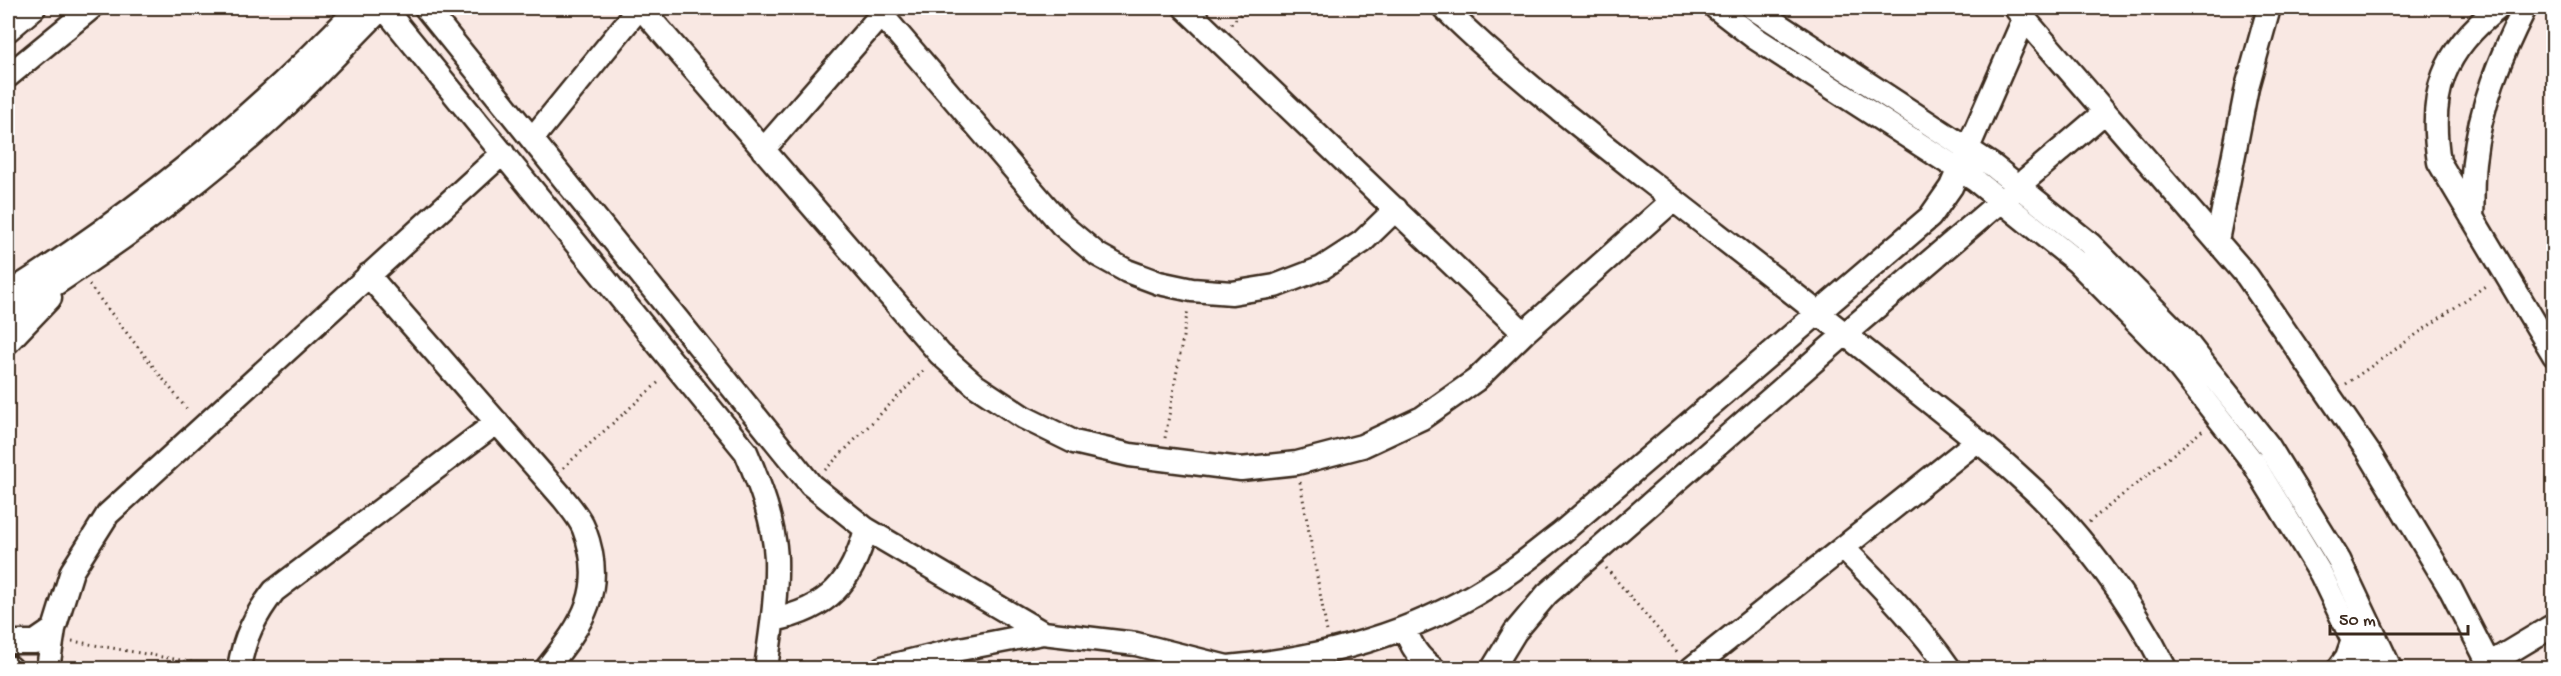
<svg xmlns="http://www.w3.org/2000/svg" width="2561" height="676" font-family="'Gochi Hand',sans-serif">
  <rect width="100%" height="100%" fill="#f9e8e3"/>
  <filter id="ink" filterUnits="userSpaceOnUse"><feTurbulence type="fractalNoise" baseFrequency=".0167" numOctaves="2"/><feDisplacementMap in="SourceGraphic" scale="12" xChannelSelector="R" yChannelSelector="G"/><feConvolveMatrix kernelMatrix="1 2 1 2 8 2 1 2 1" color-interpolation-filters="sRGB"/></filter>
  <g filter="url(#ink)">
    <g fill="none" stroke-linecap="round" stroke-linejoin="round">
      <defs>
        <path id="minor" d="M384 8 746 452C760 485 774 521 776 558 777 595 771 632 766 668
          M426 8 811 485 866 529 1043 633
          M641 8 940 354 976 386 1023 417 1074 442 1130 455 1241 469 1297 463 1362 446 1422 418 1476 380 1524 333 1673 200
          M1185 8 1524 333
          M1444 8C1507 70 1578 125 1648 180 1731 245 1815 309 1897 376 1939 410 1983 443 2023 480 2077 528 2133 603 2165 668
          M1716 8 1755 38 1975 180 2077 262 2170 356 2252 461 2321 574 2366 668
          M1753 8 1992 165 2090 244 2185 340 2268 445 2339 560 2390 668
          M2498 8C2443 51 2428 93 2439 162L2554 355
          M2017 10 2247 276 2369 453 2451 590 2491 668
          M881 14 1062 225 1098 255 1127 271 1159 283 1192 290 1232 293 1275 286 1322 268 1362 242 1396 209
          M8 30 34 8
          M8 76 91 8
          M533 138 639 8
          M763 150 887 8
          M2472 218C2473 199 2472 180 2474 162 2480 106 2500 57 2525 8
          M2217 241 2247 87 2269 8
          M368 275 563 498C570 507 580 518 584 529 607 589 583 623 547 668
          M8 294C138 212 252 119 358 8
          M8 315C98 257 187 195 267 123 307 87 344 46 382 8
          M8 342 50 298
          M1843 548C1882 586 1918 624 1949 668
          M773 620C828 609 852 583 866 529
          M1405 628C1411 646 1418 657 1433 668
          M8 642H35L54 629
          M2489 664 2554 625
          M1228 667C1329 658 1430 630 1514 569 1530 558 1545 545 1561 533L1930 217 1951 187 2024 19
          M8 668H11
          M48 668 54 629 72 571 108 514 503 153
          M239 668C244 638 255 615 274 591L497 422
          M882 668 955 650 1043 633 1136 644 1231 668
          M1493 668 1515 632 1547 594 1845 334 2105 112
          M1692 668 1977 441
          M2339 668 2347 657 2353 640"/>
      </defs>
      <use href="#minor" stroke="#3b2a1e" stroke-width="27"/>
      <path stroke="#3b2a1e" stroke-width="3" stroke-dasharray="1.5 4.5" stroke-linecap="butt" d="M1231 24 1246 8
        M89 285 189 412
        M2346 384 2488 284
        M1165 438 1188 309
        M563 468 661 380
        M825 470 926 368
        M1300 482 1327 632
        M2089 522 2203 430
        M1606 568 1679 654
        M72 641 219 667"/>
      <use href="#minor" stroke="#fff" stroke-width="22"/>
    </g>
  </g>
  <rect width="2561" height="676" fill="none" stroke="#fff" stroke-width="30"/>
  <rect x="15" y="15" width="2531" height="646" fill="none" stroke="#3b2a1e" stroke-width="2" filter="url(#ink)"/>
  <path d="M2330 625v9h138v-9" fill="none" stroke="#3b2a1e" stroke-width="3"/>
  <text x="2339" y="625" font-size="18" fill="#3b2a1e" stroke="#ffffff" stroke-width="4.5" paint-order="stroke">50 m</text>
</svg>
